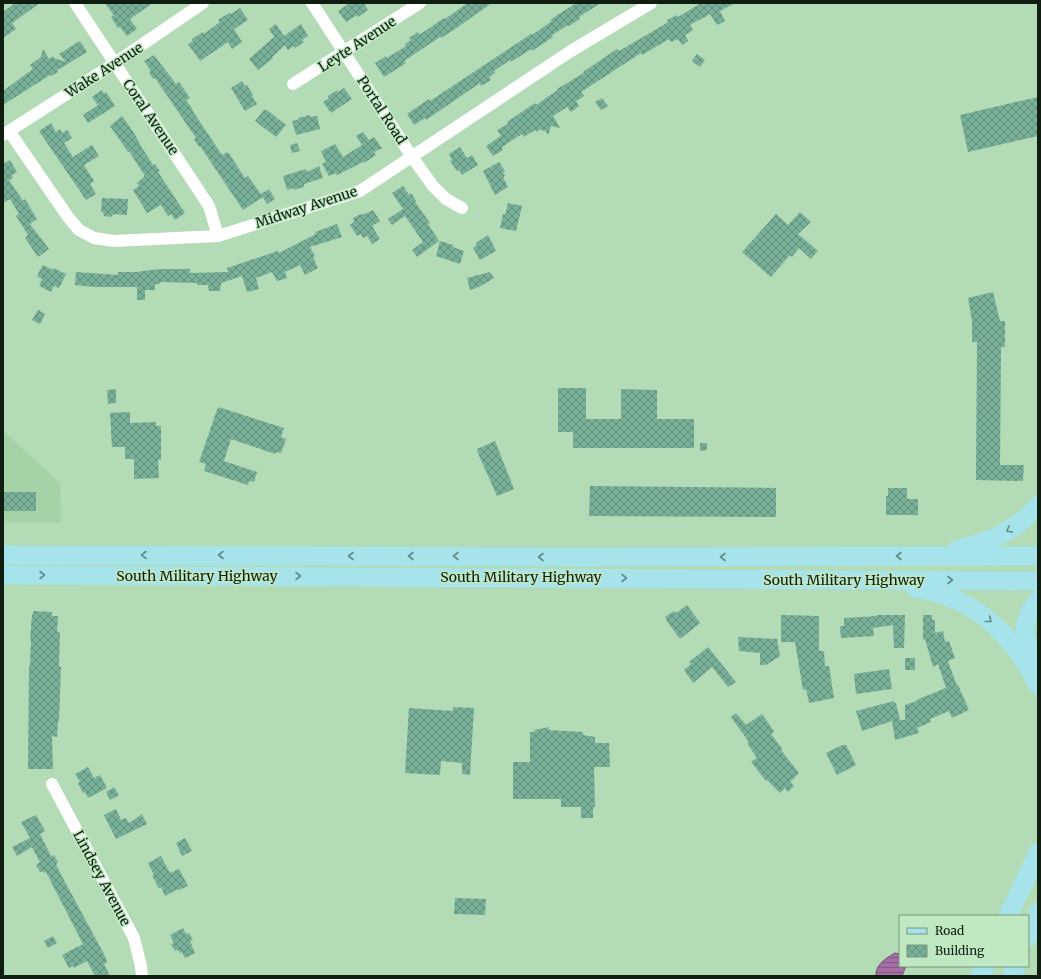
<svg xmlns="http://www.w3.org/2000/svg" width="1041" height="979" font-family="Merriweather,serif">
  <defs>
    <pattern id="water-rules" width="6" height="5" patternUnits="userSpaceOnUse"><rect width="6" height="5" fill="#a46ea5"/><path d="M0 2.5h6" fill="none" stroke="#845a85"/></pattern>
    <pattern id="building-cross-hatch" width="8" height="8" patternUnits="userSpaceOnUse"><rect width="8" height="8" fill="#79b099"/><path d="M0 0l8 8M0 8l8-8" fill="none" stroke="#628f7b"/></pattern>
  </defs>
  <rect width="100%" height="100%" fill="#b3dbb5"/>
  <path fill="#a5d2a7" d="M3 431 60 483 61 523H3Z"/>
  <path fill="url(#water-rules)" stroke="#775679" d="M895 953 900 954V966H906L902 976H876C875 965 886 958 895 953Z"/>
  <path fill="url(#building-cross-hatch)" d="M15 3H40L12 23 16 29 3 38V12Z
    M105 3H153L130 19 137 29 127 36 120 27 118 28 111 17 114 16Z
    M350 3H364L368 10 358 17 357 15 346 22 338 11Z
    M468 3H492L455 29 441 38 440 37 404 61 406 63 384 77 375 63 386 56 387 58 406 46 405 44 411 40 409 38 418 32 419 35 444 18 445 19Z
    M576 3H601L579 17 580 19 569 26 568 25 552 35 553 37 532 51 531 49 511 62 510 60 494 71 495 73 489 77 491 80 481 86 480 83 426 120 425 118 414 125 407 114 429 99 430 101 531 34 532 35 552 21 550 20Z
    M701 3H735L720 11 725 21 717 25 710 14 690 25 693 30 685 35 688 41 682 45 678 39 671 42 669 39 642 55 641 53 581 92 584 96 576 101 579 106 571 112 567 107 553 116 560 128 551 126 548 135 545 130 543 131 540 129 537 132 535 130 524 137 522 134 502 147 503 150 493 156 486 146 501 136 497 130 508 124 507 122 535 103 536 105 552 94 558 90 557 89 584 73 583 72 617 49 619 51 662 26 668 22 667 20 677 15 678 17Z
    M240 8 248 20 234 29 242 42 232 49 228 42 200 61 188 44 193 41 192 39 203 32 204 34 220 22 218 20 229 13 231 14Z
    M276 24 284 36 301 24 308 36 302 40 304 42 295 48 294 46 288 50 285 45 272 57 273 58 258 70 249 59 274 37 269 29Z
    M80 41 87 52 61 68 57 70 58 72 51 76 50 75 3 105V91L33 69 30 65 41 57 43 49 49 59 53 56 54 58 66 62 59 54Z
    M697 54 705 60 700 67 692 61Z
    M154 55 176 84 179 82 190 98 186 100 193 110H192L222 155 228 152 245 178 248 176 263 197 243 210 200 146 199 147 194 139 196 138 155 78 153 79 149 72 151 71 144 61Z
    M242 81 245 86 247 85 253 95 252 96 257 104 245 111 231 88Z
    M344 88 352 99 331 113 323 102 329 98 328 96 337 90 338 92Z
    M102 90 104 94 106 92 115 106 88 123 83 115 98 105 92 97Z
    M1038 97V136L968 152 960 115Z
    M602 98 608 106 601 110 595 102Z
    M264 110H267L286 125 276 137 255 121Z
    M310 115V117L317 116 320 129 296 135 292 121 298 120V118Z
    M122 116 134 133 141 146 153 165 155 164 160 171 158 172 185 213 175 220 171 214 168 216 161 205 147 213 133 190 139 186 137 183 145 176 129 151 128 152 110 126Z
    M51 123 56 132 60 129 62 133 67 130 72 138 64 143 73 157 92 145 99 156 84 165 94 181 90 184 96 194 86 200 39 131Z
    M363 132 369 140 374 137 382 148 374 152 376 155 364 163 363 162 337 175 336 173 329 176 322 164 326 162 321 151 335 144 343 157 362 145 356 136Z
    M297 143 300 151 292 153 290 145Z
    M460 147 467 158 472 155 478 165 462 175 459 170 457 171 450 161 452 160 449 154Z
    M10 160 17 172 12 175 13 178 9 180 23 201 25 199 37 219 30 224 49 249 38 257 25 238 28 235 16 216 19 214 10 199 3 203V164Z
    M499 162 505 171 503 172 505 176 503 177 508 187 495 195 483 171Z
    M319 166 323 178 304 184V187L294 190V188L287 190 283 176 306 169 307 172Z
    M403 186 409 195 411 193 416 201 415 202 430 223 428 224 439 241 417 257 412 250 423 242 405 216 392 225 388 219 403 209 392 193Z
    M269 189 275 199 267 204 261 194Z
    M102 198 128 199 127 215 115 214 114 215H112L111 217 104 216 103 212 101 211Z
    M508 203 522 206 516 231 500 228 503 214 505 215Z
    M373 210 380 221 372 226 380 239 372 244 367 236 363 238 361 234 357 236 350 225 354 222 353 218 361 214V215L364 213 365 214Z
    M800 212 811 222 798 234 818 251 811 259 799 248 792 257 790 255 771 277 742 252 776 214 788 225Z
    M337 224 342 237 310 247 315 256 313 257 318 268 305 275 300 265 285 272 287 278 277 281 272 272 256 278 259 289 247 292 242 276 221 283 220 291H209L208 285H197V283L160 282V284H155V290H145V300H137V287H95L75 285 76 272 118 275V272H136L160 269H190V273L228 272 227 268 278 251 279 253 316 234 315 232Z
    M488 235 496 251 480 260 473 248 477 245 476 243Z
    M440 241 453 245V247L464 251 460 264 436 256Z
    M43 265 53 270 54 268 66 274 59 288 54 286 51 292 39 286 42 279 37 276Z
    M490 272 494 278 479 287 470 290 467 278Z
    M993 292 1000 321H1005V347H1001L1000 465H1024L1023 481 976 480 977 342H972V321L968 298Z
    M38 310 45 314 40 324 32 320Z
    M558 388H586V419H621V389L657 390V419H694V448H573V432H558Z
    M116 389V403L108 404 107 390Z
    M218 407 284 428 281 437 286 439 281 453 276 452 275 454 231 439 224 461 257 472 254 482 249 481 248 485 204 471 206 464 199 462Z
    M130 412V423L156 422V426H161V460H158L159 478 134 479V459H125V447H112L110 413Z
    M495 441 514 489 497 496 477 451 478 450 477 449Z
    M700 443H707V450L700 451Z
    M590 486 776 488V517L589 516Z
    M888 488H907V499H918V515H886V496H888Z
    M3 492H36V511H3Z
    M687 605 700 623 680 639 666 620 667 619 665 617 674 611 676 613Z
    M33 611 52 612V616H58L57 632H60L59 667H61L59 721H58L57 737 52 736 53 769H28L29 666H30L31 639H30L32 615H33Z
    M781 615 819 616V651H824L825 666H829L834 698 809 703 806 689 803 690 795 642H781Z
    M877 615H905L904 648H894L893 625 873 628 874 636 841 638 840 626H844V618L877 616Z
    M923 615H932V620H935V633L943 631 945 642 949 641 955 658 948 661 957 686 958 685 969 710 952 718 949 711 930 719 931 722 917 728 919 733 895 740 892 721 862 731 856 711 894 701V703H896L900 720H905V705L917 701 916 700 946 688 938 664 933 667 925 639 923 640Z
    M738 637 777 639 780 656 766 665H760V653L739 651Z
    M708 647 736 682 728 687 712 667 693 683 684 670 691 664 689 662Z
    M905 658H915V670H905Z
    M889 669 892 689 856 694 854 674Z
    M453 707 474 708 470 775 462 774V763L441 761 440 775 405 773 409 708 453 711Z
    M736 713 746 725 762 714 774 731 771 734 782 749 781 750 799 773 790 782 794 786 788 792 785 788 780 793 767 780 766 781 751 762 757 758 747 743 749 742 731 717Z
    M549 727V730L583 732V735L595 737V743H609L610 767H594L595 807H593V818H581V807H561V799H513V762H530V732H535L534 730Z
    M842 745H846L856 765 837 775 826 753Z
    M88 767 94 778 100 775 107 788 88 798 85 792 83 793 78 783 80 782 75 774Z
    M114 787 119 795 110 800 106 792Z
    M116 809 121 820 126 818 129 823 142 814 147 824 116 839 104 815Z
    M36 815 45 831 40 834 51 856 54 855 58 862 56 864 58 869 105 956 107 962 104 964 110 976H95L87 961 74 968 73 966 69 968 62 955 83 944 46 872 44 873 43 871 40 872 36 865 40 862 32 847 17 856 12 847 30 838 21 822Z
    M185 838 192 851 182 856 176 843Z
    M161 856 170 873 179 869 188 886 179 890 178 889 165 896 161 887 159 888 152 876 154 875 148 863Z
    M455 898 486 899 485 915 454 914Z
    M183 928 186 934 189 933 193 940 190 941 195 953 185 958 182 952 180 953 178 950 175 951 171 944 174 943 170 935Z
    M53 936 57 943 48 948 44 941Z"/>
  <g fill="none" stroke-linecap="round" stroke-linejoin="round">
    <path stroke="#fff" stroke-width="12" d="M75 3 209 206 218 236
      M312 3 412 157 433 186 446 199 462 208
      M293 84 420 3
      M9 131 68 217 79 230 94 238 114 241 218 236 338 198 360 191 571 51 651 3
      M3 135 115 63 203 3
      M52 784 134 938 141 966 142 976"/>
    <path stroke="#a6e3eb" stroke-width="19" d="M957 550C990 541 1015 532 1038 505
      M3 555 580 557 1038 556
      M3 575 1038 581
      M915 588C974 597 1012 633 1038 685
      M1038 600C1020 621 1021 640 1038 662
      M1008 916 1038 853
      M1028 937 1038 912
      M980 976 985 966
      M1012 976 1016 966"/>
  </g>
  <defs><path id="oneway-chevron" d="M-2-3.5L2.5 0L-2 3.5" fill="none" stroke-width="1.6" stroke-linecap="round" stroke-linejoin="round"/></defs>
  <g stroke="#628a89">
    <use href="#oneway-chevron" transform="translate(1009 530) rotate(150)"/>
    <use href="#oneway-chevron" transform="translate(144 555) rotate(-180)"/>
    <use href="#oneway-chevron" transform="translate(221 555) rotate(-180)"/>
    <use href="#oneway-chevron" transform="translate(351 556) rotate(-180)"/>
    <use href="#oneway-chevron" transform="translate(411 556) rotate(-180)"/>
    <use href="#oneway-chevron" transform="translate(456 556) rotate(-180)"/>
    <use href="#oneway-chevron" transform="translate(899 556) rotate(180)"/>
    <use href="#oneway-chevron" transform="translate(541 557) rotate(-180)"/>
    <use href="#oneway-chevron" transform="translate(723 557) rotate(-180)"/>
    <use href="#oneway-chevron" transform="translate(42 575)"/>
    <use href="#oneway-chevron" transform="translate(298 576)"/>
    <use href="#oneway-chevron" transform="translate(624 578)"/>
    <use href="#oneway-chevron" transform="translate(950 580)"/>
    <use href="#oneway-chevron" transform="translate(989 620) rotate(38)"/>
  </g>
  <g text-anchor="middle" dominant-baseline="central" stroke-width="3" stroke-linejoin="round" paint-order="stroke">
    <g font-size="14" fill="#0f1e11" stroke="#c0e8c2">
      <text transform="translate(357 44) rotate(-33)">Leyte Avenue</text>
      <text transform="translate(104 70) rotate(-33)">Wake Avenue</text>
      <text transform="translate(382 110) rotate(57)">Portal Road</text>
      <text transform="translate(151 117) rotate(56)">Coral Avenue</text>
      <text transform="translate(306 207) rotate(-18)">Midway Avenue</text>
      <text x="197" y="576">South Military Highway</text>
      <text x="521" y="577">South Military Highway</text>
      <text x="844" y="580">South Military Highway</text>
      <text transform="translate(102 878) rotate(62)">Lindsey Avenue</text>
    </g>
  </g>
  <rect width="1041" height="979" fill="none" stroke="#0f1e11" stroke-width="8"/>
  <rect x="899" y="915" width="130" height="52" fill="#c0e8c2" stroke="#79977b"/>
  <rect x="907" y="928" width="20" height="6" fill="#a6e3eb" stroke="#79977b"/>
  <text x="935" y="935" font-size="12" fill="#0f1e11">Road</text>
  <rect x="907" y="945" width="20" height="12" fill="url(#building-cross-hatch)" stroke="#79977b"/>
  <text x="935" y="955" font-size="12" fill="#0f1e11">Building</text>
</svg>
